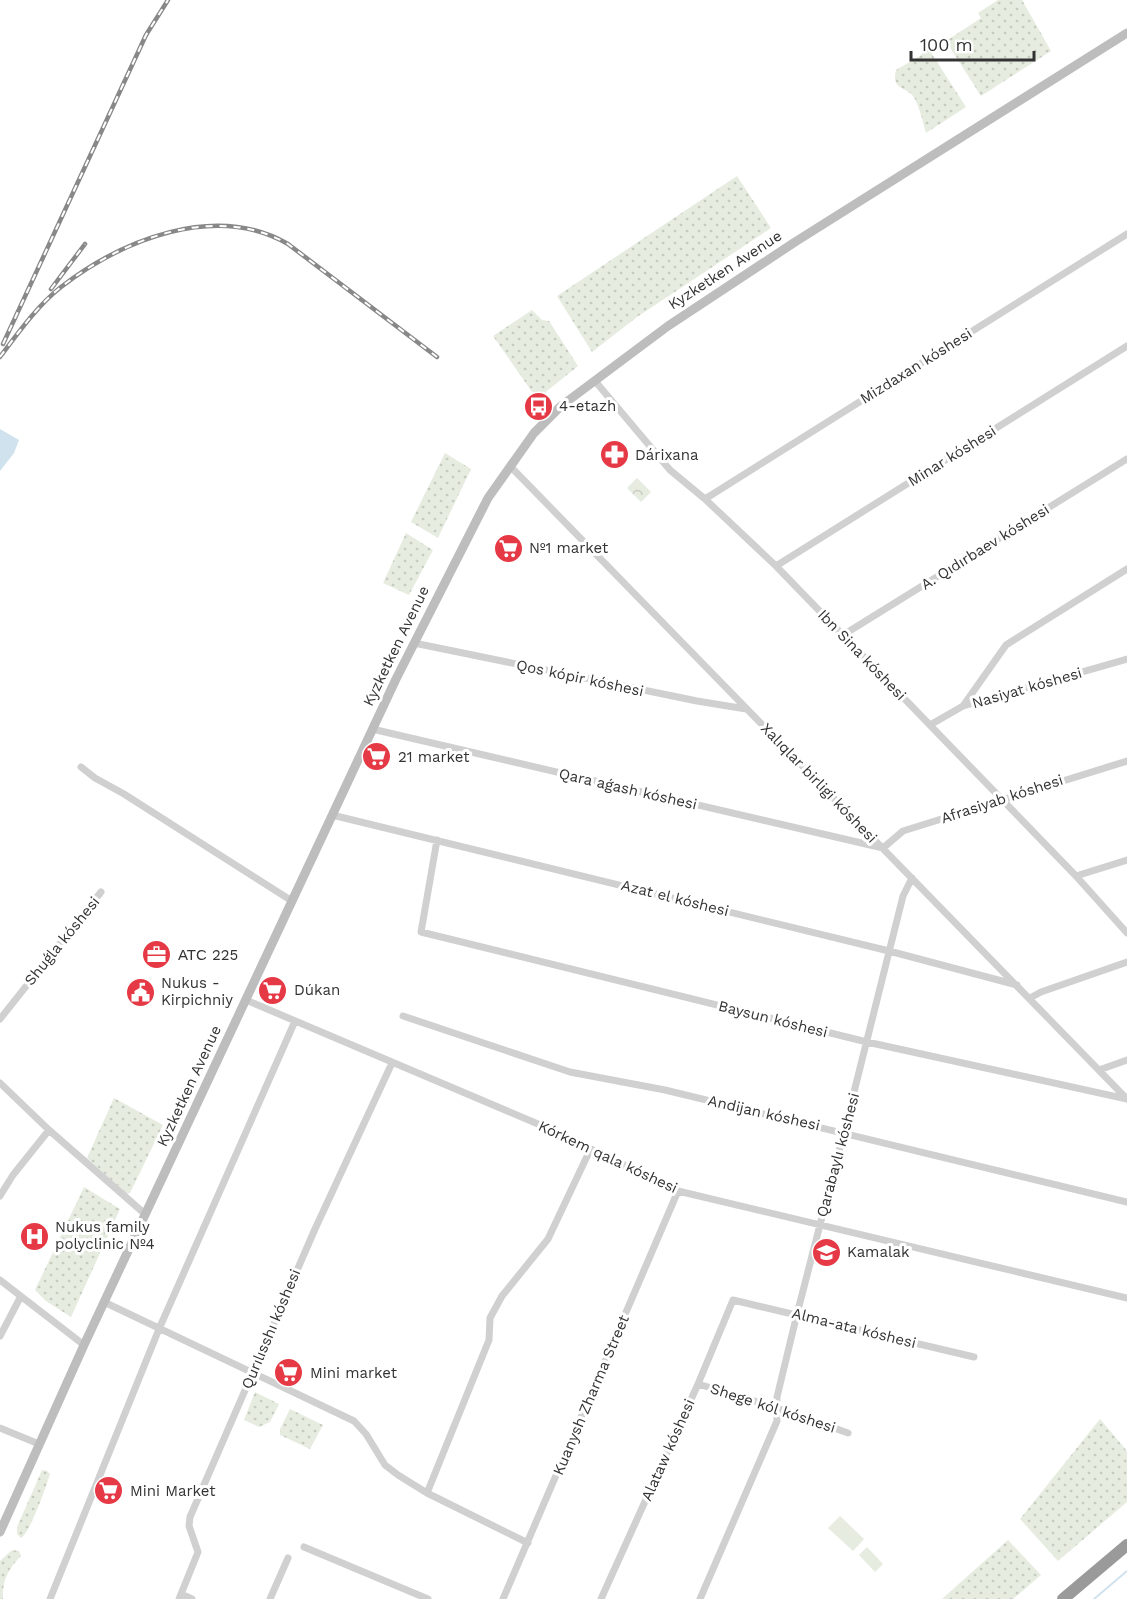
<svg xmlns="http://www.w3.org/2000/svg" width="1127" height="1599" font-family="'Work Sans',sans-serif">
  <defs>
    <pattern id="grass-dots" width="8" height="8" patternUnits="userSpaceOnUse" patternTransform="scale(1.5)"><rect width="8" height="8" fill="#e6ecdf"/><path d="M2 2h.1M6 6h.1" fill="none" stroke="#c6cbc0" stroke-width="1.8" stroke-linecap="round"/></pattern>
    <pattern id="forest-crowns" width="20" height="18" patternUnits="userSpaceOnUse" patternTransform="scale(1.5)"><rect width="20" height="18" fill="#e6ecdf"/><path d="M2 6a3 3 0 1 1 6 0M12 15a3 3 0 1 1 6 0" fill="none" stroke="#c6cbc0"/></pattern>
  </defs>
  <rect width="100%" height="100%" fill="#fff"/>
  <path fill="url(#grass-dots)" d="M998 0H1022L1051 51 981 96 946 41 981 18 978 13Z
    M928 48 966 107 926 133C923 122 920 109 915 99 907 85 891 92 896 70L920 56Z
    M737 176 771 228 637 317 592 352 557 296Z
    M532 310 542 320 549 321 578 366 537 399 493 336Z
    M445 453 471 469 438 538 411 522Z
    M406 533 433 550 409 595 383 583Z
    M114 1098 163 1125 130 1193 127 1194 87 1158Z
    M84 1187 120 1209 71 1317 46 1301 35 1290Z
    M255 1392 279 1404 270 1422 259 1427 244 1420Z
    M290 1409 323 1425 310 1449 280 1435V1429Z
    M1100 1419 1127 1451V1502L1058 1561 1020 1519Z
    M42 1470 47 1471 50 1474C46 1487 30 1533 21 1538L17 1534V1527Z
    M1008 1540 1041 1575 1013 1599H942Z
    M12 1550 19 1551 21 1556C8 1569 2 1581 3 1599H0V1561Z"/>
  <path fill="url(#forest-crowns)" d="M637 478 651 492 641 502 627 488Z"/>
  <path fill="#e6ecdf" d="M840 1516 864 1539 853 1551 828 1528Z
    M867 1547 883 1564 875 1572 859 1555Z"/>
  <path fill="#cfe2ee" d="M0 429 19 440 14 453 0 471Z"/>
  <g fill="none" stroke-linecap="round" stroke-linejoin="round">
    <path stroke="#cfe2ee" stroke-width="2" d="M1094 1599 1127 1571"/>
    <path stroke="#d0d0d0" stroke-width="7" d="M595 381 670 470 705 499 776 566 1076 876 1127 933
      M510 466 1127 1099
      M705 499 1127 234
      M776 566 1127 346
      M843 635 1127 459
      M414 643 697 701 746 709
      M963 706 1006 645 1127 569
      M930 725 963 706 1127 659
      M372 729 883 848 903 831 1127 761
      M81 767 95 778 124 794 292 901
      M332 815 889 951 1017 985
      M437 840 421 932 867 1042 1127 1099
      M1076 876 1127 860
      M1030 998 1041 992 1127 962
      M246 1000 545 1127 678 1191 1127 1298
      M403 1016 570 1072 665 1090 1127 1202
      M0 1019 101 892
      M1099 1070 1127 1060
      M0 1083 49 1130 145 1214
      M0 1196 13 1175 49 1130
      M0 1280 84 1345
      M104 1302 354 1421 366 1434 385 1465 398 1475 427 1493 528 1543
      M0 1336 21 1296
      M698 1384 778 1408 848 1433
      M0 1428 39 1444
      M427 1493 489 1340 490 1318 502 1296 548 1239 590 1150
      M304 1547 428 1599
      M181 1594 192 1599
      M50 1599 159 1329 295 1021
      M179 1599 198 1552 189 1526 190 1517 315 1229 392 1063
      M270 1599 288 1558
      M503 1599 678 1191
      M601 1599 698 1384 733 1300 974 1357
      M700 1599 777 1421V1397L797 1314 844 1132 903 896 912 878"/>
    <path stroke="#bdbdbd" stroke-width="9" d="M0 1532 84 1345 396 679 488 498 534 433 561 406 668 326 795 242 1127 33"/>
    <path stroke="#9a9a9a" stroke-width="12" d="M1063 1599 1127 1545"/>
    <defs>
      <path id="rail" d="M51 289 85 244
        M3 344 146 35 168 0
        M0 357C18 333 37 306 61 287 122 240 215 202 288 244L437 357"/>
    </defs>
    <use href="#rail" stroke="#888" stroke-width="4.5"/>
    <use href="#rail" stroke="#fff" stroke-width="2" stroke-dasharray="7" stroke-linecap="butt"/>
  </g>
  <defs>
    <symbol id="bus-disc" viewBox="-11 -11 22 22"><circle r="9.5" fill="#e63946" stroke="#fff"/><path d="M-5-6H5V4H4V6H2V4H-2V6H-4V4H-5ZM-3.5-4V0h7V-4ZM-3.5 1.2v1.5H-2V1.2ZM2 1.2v1.5H3.5V1.2Z" fill="#fff"/></symbol>
    <symbol id="pharmacy-disc" viewBox="-11 -11 22 22"><circle r="9.5" fill="#e63946" stroke="#fff"/><path d="M-2-6h4v4h4v4h-4v4h-4v-4h-4v-4h4Z" fill="#fff"/></symbol>
    <symbol id="supermarket-disc" viewBox="-11 -11 22 22"><circle r="9.5" fill="#e63946" stroke="#fff"/><path d="M-6-5.5h2.5l.6 2H6L4.5 2H-2.5L-4.4-4H-6ZM-1.5 3.2a1.3 1.3 0 1 0 .1 0ZM3 3.2a1.3 1.3 0 1 0 .1 0Z" fill="#fff"/></symbol>
    <symbol id="office-disc" viewBox="-11 -11 22 22"><circle r="9.5" fill="#e63946" stroke="#fff"/><path d="M-6-3h4V-5.5h4V-3h4V5H-6ZM-1-4.5V-3h2v-1.5ZM-6 0V1H6V0Z" fill="#fff"/></symbol>
    <symbol id="civic-disc" viewBox="-11 -11 22 22"><circle r="9.5" fill="#e63946" stroke="#fff"/><path d="M-.6-6.5H3V-4.5H.6V-3L4-1V1h2V6H-6V1h2V-1L-.6-3ZM-1.2 2.5V6h2.4V2.5Z" fill="#fff"/></symbol>
    <symbol id="hospital-disc" viewBox="-11 -11 22 22"><circle r="9.5" fill="#e63946" stroke="#fff"/><path d="M-5-5h3v3.5h4V-5h3V5h-3V1.5h-4V5h-3Z" fill="#fff"/></symbol>
    <symbol id="school-disc" viewBox="-11 -11 22 22"><circle r="9.5" fill="#e63946" stroke="#fff"/><path d="M0-5L7-2L0 1L-7-2ZM-4 1L0 2.5L4 1V4Q0 6-4 4Z" fill="#fff"/></symbol>
  </defs>
  <g fill-rule="evenodd">
    <use href="#bus-disc" x="522" y="390" width="33" height="33"/>
    <use href="#pharmacy-disc" x="598" y="438" width="33" height="33"/>
    <use href="#supermarket-disc" x="492" y="532" width="33" height="33"/>
    <use href="#supermarket-disc" x="360" y="740" width="33" height="33"/>
    <use href="#office-disc" x="140" y="938" width="33" height="33"/>
    <use href="#supermarket-disc" x="256" y="974" width="33" height="33"/>
    <use href="#civic-disc" x="124" y="976" width="33" height="33"/>
    <use href="#hospital-disc" x="18" y="1220" width="33" height="33"/>
    <use href="#school-disc" x="810" y="1236" width="33" height="33"/>
    <use href="#supermarket-disc" x="272" y="1356" width="33" height="33"/>
    <use href="#supermarket-disc" x="92" y="1474" width="33" height="33"/>
  </g>
  <g text-anchor="middle" dominant-baseline="central" stroke-width="6" stroke-linejoin="round" paint-order="stroke">
    <g font-size="15" fill="#333" stroke="#fff">
      <text transform="translate(725 270) rotate(-33)">Kyzketken Avenue</text>
      <text transform="translate(916 366) rotate(-32)">Mizdaxan kóshesi</text>
      <text transform="translate(952 456) rotate(-32)">Minar kóshesi</text>
      <text transform="translate(985 547) rotate(-32)">A. Qıdırbaev kóshesi</text>
      <text transform="translate(396 646) rotate(-64)">Kyzketken Avenue</text>
      <text transform="translate(862 655) rotate(46)">Ibn Sina kóshesi</text>
      <text transform="translate(580 678) rotate(12)">Qos kópir kóshesi</text>
      <text transform="translate(1027 688) rotate(-16)">Nasiyat kóshesi</text>
      <text transform="translate(819 783) rotate(46)">Xalıqlar birligi kóshesi</text>
      <text transform="translate(628 789) rotate(13)">Qara aǵash kóshesi</text>
      <text transform="translate(1002 799) rotate(-18)">Afrasiyab kóshesi</text>
      <text transform="translate(675 898) rotate(14)">Azat el kóshesi</text>
      <text transform="translate(62 941) rotate(-51)">Shuǵla kóshesi</text>
      <text transform="translate(773 1019) rotate(14)">Baysun kóshesi</text>
      <text transform="translate(189 1086) rotate(-65)">Kyzketken Avenue</text>
      <text transform="translate(764 1113) rotate(13)">Andijan kóshesi</text>
      <text transform="translate(838 1155) rotate(-75)">Qarabaylı kóshesi</text>
      <text transform="translate(608 1157) rotate(25)">Kórkem qala kóshesi</text>
      <text transform="translate(854 1328) rotate(14)">Alma-ata kóshesi</text>
      <text transform="translate(271 1329) rotate(-67)">Qurılısshı kóshesi</text>
      <text transform="translate(591 1395) rotate(-67)">Kuanysh Zharma Street</text>
      <text transform="translate(773 1408) rotate(18)">Shege kól kóshesi</text>
      <text transform="translate(668 1450) rotate(-66)">Alataw kóshesi</text>
    </g>
    <g font-size="15" fill="#333" stroke="#fff" text-anchor="start">
      <text x="559" y="406">4-etazh</text>
      <text x="635" y="455">Dárixana</text>
      <text x="529" y="548">№1 market</text>
      <text x="398" y="757">21 market</text>
      <text x="178" y="955">АТС 225</text>
      <text x="161" y="983">Nukus -<tspan x="161" dy="17">Kirpichniy</tspan></text>
      <text x="294" y="990">Dúkan</text>
      <text x="55" y="1227">Nukus family<tspan x="55" dy="17">polyclinic №4</tspan></text>
      <text x="847" y="1252">Kamalak</text>
      <text x="310" y="1373">Mini market</text>
      <text x="130" y="1491">Mini Market</text>
    </g>
  </g>
  <path d="M911 51v9h123v-9" fill="none" stroke="#333333" stroke-width="3"/>
  <text x="920" y="51" font-size="18" fill="#333333" stroke="#ffffff" stroke-width="4.5" paint-order="stroke">100 m</text>
</svg>
